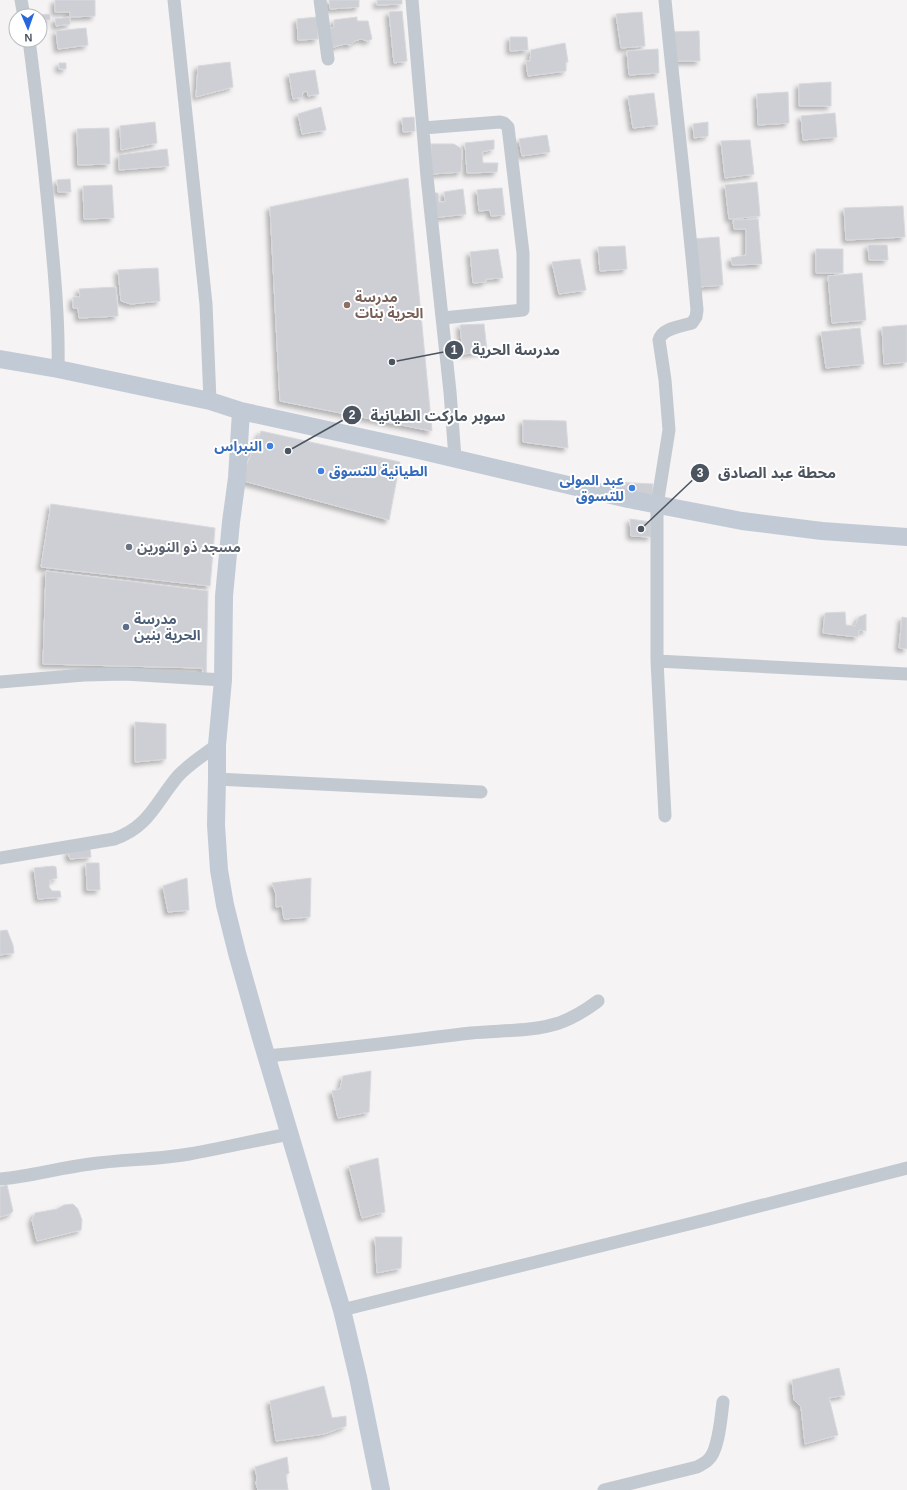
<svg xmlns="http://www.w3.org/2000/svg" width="907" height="1490" font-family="Arial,'Noto Sans Arabic',sans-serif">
  <defs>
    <filter id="shadow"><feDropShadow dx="-3.5" dy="3.5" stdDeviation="2" flood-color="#0004"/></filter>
  </defs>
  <rect width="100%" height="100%" fill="#f5f3f3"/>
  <path fill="#cdcfd5" stroke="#d7d9dd" filter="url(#shadow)" d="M55 0H95V16L70 17V12H55Z
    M329 0H359V7L330 9Z
    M377 0H402V4L377 5Z
    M402 11 407 61 394 63 389 12Z
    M642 12 645 46 621 48 616 14Z
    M50 14V20H40L39 15Z
    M70 17V24L56 26 55 19Z
    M317 17 318 39 298 40 297 19Z
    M357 17V21H368L372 39 367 41 361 39 355 41 351 45 345 44 330 48 329 29 334 27V20Z
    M86 28 88 45 58 49 56 31Z
    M699 31 700 61H672L671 32Z
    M510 37H527L528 50 510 51Z
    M565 43 568 62H566V71L528 76 526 61H530L531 50Z
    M658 49 659 73 629 75 627 51Z
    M230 62 233 87 196 97 198 66Z
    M59 63H66V69H59Z
    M315 70 319 94 308 96 307 91 303 92 302 97 293 99 289 74Z
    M831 82V106H799V84Z
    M788 92 789 123 758 125 757 94Z
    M654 93 658 125 633 128 628 96Z
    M321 107 326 130 302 134 298 114Z
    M835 113 837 137 803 140 801 116Z
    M414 117 415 131 403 132 402 118Z
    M155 122 157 143 121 150 120 126Z
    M708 122V136L694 138 693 124Z
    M109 128 110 164 78 165 77 129Z
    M547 135 550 152 522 156 519 139Z
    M494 140V149L482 152 483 163H498L497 172 467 173 465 143Z
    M750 140 754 174 725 178 721 141Z
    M431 144H454L462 149 461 172 432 174Z
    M167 149 169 166 119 170V155Z
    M408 178 432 431 280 401 270 207Z
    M70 179 71 192H58L57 180Z
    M757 182 760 216 729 219 725 185Z
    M112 185 114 218 84 219 83 186Z
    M502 188 505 215 491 216 490 210 479 211 477 190Z
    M463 189 466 214 433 218 431 193H438L439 202H445L444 192Z
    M903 206 905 237 846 240 844 208Z
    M758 219 762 264 732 265 731 258 746 255V229H734L733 220Z
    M719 237 723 285 698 287 694 239Z
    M868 245H887L888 260H869Z
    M625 246 627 269 600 271 598 247Z
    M498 249 503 278 486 279V282L473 283 470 252Z
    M816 249H843V273H816Z
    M580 259 586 290 559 294 552 262Z
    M158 268 160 301 131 304 121 301 118 270Z
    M862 273 866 320 832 323 828 276Z
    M116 287 118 316 79 318 78 308H73V297H80L79 289Z
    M484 324 487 351 463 354 460 325Z
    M907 325V362L884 364 882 327Z
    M860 328 864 364 826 368 821 332Z
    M523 420 566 421 568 448 523 442Z
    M261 431 400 462 389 520 240 480Z
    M613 482 653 484 652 501 609 492Z
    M51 504 215 528 210 586 41 567Z
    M630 519 651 522V537L631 536Z
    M46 571 208 591 206 679 202 668 43 664Z
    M845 612 846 625 855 626 859 617 866 614V631L859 630 858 637 823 633 825 613Z
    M902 617 907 618V649L899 648Z
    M135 722 166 724V759L135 762Z
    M90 849 91 857 70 859 68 851Z
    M86 863H99L100 890H87Z
    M53 866 56 867 57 878 50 880 49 887 52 891H60L61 897 38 899 34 868Z
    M187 878 189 910 168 912 163 886Z
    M311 878 310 917 284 919 282 906 276 907V894L272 883Z
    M7 930 13 945 14 953 0 955V931Z
    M371 1071 369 1112 338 1118 332 1091 340 1089 343 1076Z
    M378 1158 385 1212 362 1218 349 1166Z
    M7 1185 13 1211 10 1214 0 1217V1187Z
    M73 1204 78 1209 82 1220 81 1230 37 1241 32 1220 35 1213 57 1209 64 1205Z
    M375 1237H402L401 1268 377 1273Z
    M839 1368 845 1395 829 1398 838 1435 805 1444 801 1407 794 1400 792 1380Z
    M324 1386 332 1418 346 1416V1426L324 1434 276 1441 270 1401Z
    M287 1457 289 1473 286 1475 288 1490H258L256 1483 257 1478 255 1467Z"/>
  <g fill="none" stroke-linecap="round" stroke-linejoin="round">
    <path stroke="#c2c9d0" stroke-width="13" d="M21 0 24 16
      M174 0 206 304 210 401
      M320 0 328 59
      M412 0 427 177 450 392 455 458
      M665 0C675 103 688 206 697 310L696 317 692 323C682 326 662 328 659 340L665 380 669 430 657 505V661L665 816
      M29 40C38 109 46 178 52 248 56 289 59 329 58 369
      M423 128 500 122 504 123 508 127 523 253V310L443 318
      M657 661 907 674
      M0 682 84 675 125 674 223 680
      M217 779 481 792
      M0 858 114 839C149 827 156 802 178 776 189 764 204 755 217 745
      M266 1056C335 1050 403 1041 471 1033 500 1030 531 1032 559 1023 573 1018 586 1010 598 1001
      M0 1179C31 1176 59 1168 90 1164 123 1159 156 1160 189 1154 223 1148 256 1140 290 1134
      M342 1310 709 1219 907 1168
      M604 1490 697 1467C701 1465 705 1463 708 1460 719 1451 721 1416 723 1402"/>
    <path stroke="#c2cad5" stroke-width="18" d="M0 359 58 369 210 401 241 411 410 448 628 499 742 521 822 531 907 537
      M241 411 237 478 231 522 224 596 223 680 217 745V779L216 825 219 870 225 905 237 953 261 1038 342 1310 358 1377 381 1490"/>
  </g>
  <circle fill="#8d6e63" stroke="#fff" stroke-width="1.5" cx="347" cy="305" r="4"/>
  <g fill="#3f7fe0" stroke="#fff" stroke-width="1.5">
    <circle cx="270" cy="446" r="4"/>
    <circle cx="321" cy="471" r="4"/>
    <circle cx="632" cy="488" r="4"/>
  </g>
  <circle fill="#6b7280" stroke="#fff" stroke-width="1.5" cx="129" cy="547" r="4"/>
  <circle fill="#5c6f8a" stroke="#fff" stroke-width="1.5" cx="126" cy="627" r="4"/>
  <g text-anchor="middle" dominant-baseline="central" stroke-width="4" stroke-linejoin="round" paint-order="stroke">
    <g font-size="14" font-weight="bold" fill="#785e54" stroke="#fff" text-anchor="start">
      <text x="355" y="297">مدرسة<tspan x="355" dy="16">الحرية بنات</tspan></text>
    </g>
    <g font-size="14" font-weight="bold" fill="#366cbe" stroke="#fff" text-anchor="end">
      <text x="262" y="446">النبراس</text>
      <text x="329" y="471" text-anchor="start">الطيانية للتسوق</text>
      <text x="624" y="480">عبد المولى<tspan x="624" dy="16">للتسوق</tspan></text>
    </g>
    <g font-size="14" font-weight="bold" fill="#5b616d" stroke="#fff" text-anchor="start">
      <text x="137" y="547">مسجد ذو النورين</text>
    </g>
    <g font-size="14" font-weight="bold" fill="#4e5e75" stroke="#fff" text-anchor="start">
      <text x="134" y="619">مدرسة<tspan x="134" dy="16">الحرية بنين</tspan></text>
    </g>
  </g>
  <path fill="none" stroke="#4b545f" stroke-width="1.5" d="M392 362L454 350M288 451L352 415M641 529L700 473"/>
  <g fill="#4b545f" stroke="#fff" stroke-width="1.5">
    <circle cx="392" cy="362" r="4"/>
    <circle cx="288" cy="451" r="4"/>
    <circle cx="641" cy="529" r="4"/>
    <circle cx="454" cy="350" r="10"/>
    <circle cx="352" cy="415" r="10"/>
    <circle cx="700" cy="473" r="10"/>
  </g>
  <g font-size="12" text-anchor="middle" font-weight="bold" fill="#fff">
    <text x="454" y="354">1</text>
    <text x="352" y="419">2</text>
    <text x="700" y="477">3</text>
  </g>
  <g font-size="15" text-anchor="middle" font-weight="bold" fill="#4b545f" stroke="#fff" stroke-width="4" stroke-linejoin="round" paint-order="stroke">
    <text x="516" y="355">مدرسة الحرية</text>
    <text x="438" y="421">سوبر ماركت الطيانية</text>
    <text x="777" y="478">محطة عبد الصادق</text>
  </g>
  <g transform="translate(28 28) rotate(178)"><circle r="19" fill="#ffffff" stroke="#b7bbbf"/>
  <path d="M0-3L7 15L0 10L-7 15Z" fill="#2668dc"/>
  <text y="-6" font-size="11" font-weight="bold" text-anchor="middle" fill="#4b545f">N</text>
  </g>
</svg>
